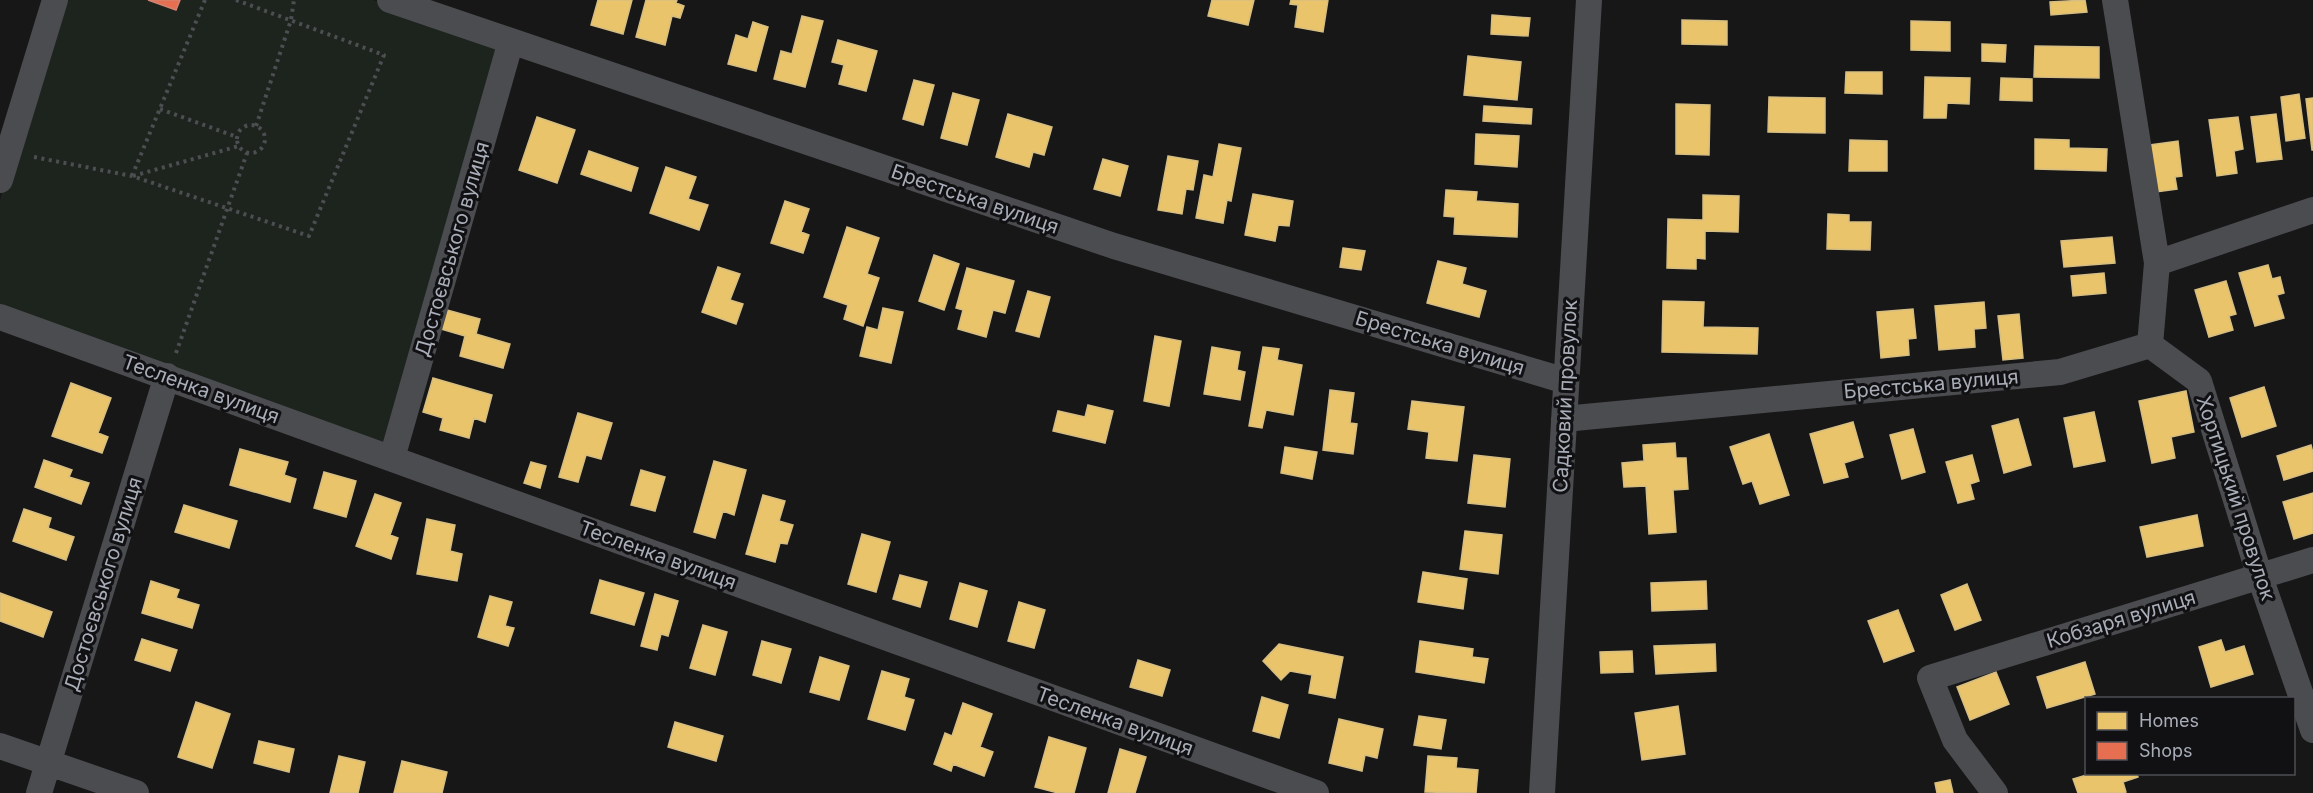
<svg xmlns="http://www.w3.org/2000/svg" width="2313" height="793" font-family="Inter,sans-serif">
  <rect width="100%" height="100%" fill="#171717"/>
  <path fill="#1d241e" d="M61 0H373L504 45 388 450 0 311V200Z"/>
  <path fill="#e9c46a" stroke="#d6bd81" stroke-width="1.5" d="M598 0H632L623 34 591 25Z
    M646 0H677L676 3 684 6 680 18 672 16 665 45 636 37Z
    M1212 0H1254L1248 25 1208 16Z
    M1291 0H1328L1323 32 1295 27 1298 5 1290 4Z
    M2085 0 2087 12 2051 15 2050 2Z
    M1492 15 1530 18 1528 36 1491 34Z
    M802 16 823 21 805 87 774 79 781 51 792 54Z
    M1682 20 1727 21V45L1682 44Z
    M1911 21 1950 22V51L1911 50Z
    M753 22 768 27 756 71 728 64 736 35 748 39Z
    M838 40 877 51 866 91 839 84 844 65 832 62Z
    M1982 44 2006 45 2005 62 1982 61Z
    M2035 46 2099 47V78L2034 77Z
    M1468 56 1521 62 1517 100 1464 95Z
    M1846 72H1882V94L1845 93Z
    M1925 77 1970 78 1969 104 1947 103 1946 118H1924Z
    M2001 78 2032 79V101L2000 100Z
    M914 80 934 85 923 125 903 119Z
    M953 93 979 100 967 145 941 138Z
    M2299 94 2305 138 2286 141 2281 97Z
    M1769 97 1825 98V133L1768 132Z
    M2313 98V150H2312L2306 99Z
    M1676 104 1710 105 1709 155 1676 154Z
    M1484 106 1532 109 1531 124 1483 121Z
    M1008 114 1052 127 1044 155 1033 152 1029 167 996 157Z
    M2276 114 2282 159 2257 162 2251 117Z
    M537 117 575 130 557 183 519 170Z
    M2238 117 2243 149 2234 151 2237 173 2217 176 2209 120Z
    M1476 134 1519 136 1517 167 1475 164Z
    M2035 139 2069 140V148L2107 149 2106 171 2035 169Z
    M1850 140 1887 141V171H1849Z
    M2178 141 2182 176 2175 177 2177 189 2156 192 2150 145Z
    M1219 144 1241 148 1231 201 1227 200 1223 223 1196 218 1204 175 1213 177Z
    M589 151 638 168 631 191 581 174Z
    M1168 156 1198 161 1193 190 1186 189 1182 214 1158 210Z
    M1103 159 1128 166 1120 196 1094 189Z
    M666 167 696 177 688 199 708 205 699 230 650 213Z
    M1446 190 1477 192 1476 201 1518 204 1517 237 1454 234 1455 217 1444 216Z
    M1253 194 1293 201 1289 226 1278 225 1275 241 1245 235Z
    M1703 195 1739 196 1738 232 1705 231V259L1696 258V269L1667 268 1668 219 1703 220Z
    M785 201 809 209 801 232 809 235 803 253 771 243Z
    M1828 214 1849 215V222H1871L1870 250 1827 249Z
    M847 227 879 238 867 274 879 278 863 326 844 319 848 305 824 297Z
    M2112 237 2115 263 2064 267 2061 241Z
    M1343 248 1365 251 1361 270 1340 267Z
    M934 255 959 264 944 310 919 301Z
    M1438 261 1466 268 1462 284 1486 291 1479 317 1427 303Z
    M2268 265 2272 279 2280 277 2284 293 2277 295 2284 318 2255 326 2239 273Z
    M718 267 740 274 730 300 743 304 736 324 702 312Z
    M967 268 1014 281 1005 313 993 310 986 337 958 329 963 310 956 308Z
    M2104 273 2106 293 2073 296 2071 276Z
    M2226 281 2236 314 2229 316 2233 330 2209 337 2195 290Z
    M1028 291 1050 297 1039 337 1016 331Z
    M1663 301 1704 302 1703 327 1758 328 1757 354 1662 352Z
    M1984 302 1986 328 1974 329 1975 347 1939 350 1935 306Z
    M883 308 903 312 891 363 860 356 867 327 878 330Z
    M1913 309 1916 338 1908 339 1909 355 1881 358 1877 312Z
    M447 310 480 319 476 334 510 344 503 368 460 356 465 336 441 329Z
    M2019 314 2023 358 2003 360 1998 316Z
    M1155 336 1181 341 1169 406 1144 401Z
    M1212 347 1240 352 1237 370 1245 372 1240 400 1204 394Z
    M1263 347 1279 349 1277 360 1302 365 1293 415 1266 410 1262 428 1249 426Z
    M433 378 492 395 485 422 474 418 469 438 440 430 443 418 423 412Z
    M71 383 111 398 98 433 108 437 102 453 52 436Z
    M2264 387 2276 426 2242 437 2230 398Z
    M1330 390 1354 393 1350 423 1357 424 1353 454 1323 450Z
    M2186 391 2194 432 2171 437 2175 458 2152 463 2139 401Z
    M1412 401 1464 407 1457 461 1426 458 1429 432 1408 429Z
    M1088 405 1113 411 1105 443 1053 431 1058 411 1085 417Z
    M2094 412 2105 461 2074 467 2064 418Z
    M578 413 612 423 601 459 586 455 578 482 559 477Z
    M2018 419 2031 465 2004 473 1992 426Z
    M1853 422 1863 457 1844 463 1848 477 1824 483 1810 434Z
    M1913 429 1925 472 1902 479 1890 435Z
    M1769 434 1789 495 1760 504 1752 481 1743 484 1730 447Z
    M1675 443 1676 458H1686L1688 489 1673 490 1676 532 1649 534 1646 486 1624 487 1622 463 1644 461 1643 445Z
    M2311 445 2313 453V471L2284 480 2277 456Z
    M1285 447 1317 452 1312 479 1281 473Z
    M240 449 288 462 284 475 296 479 290 502 230 485Z
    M1474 455 1510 459 1505 507 1468 503Z
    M1972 455 1979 481 1970 484 1974 499 1958 503 1946 462Z
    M44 460 72 470 69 477 89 483 81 504 35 487Z
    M714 461 746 470 734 515 723 511 715 538 694 532Z
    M531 462 546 466 540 488 524 483Z
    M641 470 665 477 655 511 631 505Z
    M324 472 356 481 346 517 314 508Z
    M2313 493V533L2294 539 2283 502Z
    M375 494 401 503 390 535 398 538 391 559 356 546Z
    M763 495 785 501 779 521 793 525 787 544 780 543 775 562 746 554Z
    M184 505 237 521 229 548 175 532Z
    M24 509 51 518 48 528 74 537 66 560 13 541Z
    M2197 515 2203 546 2147 557 2140 527Z
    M427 519 455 525 450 551 462 554 457 581 417 574Z
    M1465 531 1502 535 1498 574 1460 569Z
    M862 534 890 542 876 592 848 584Z
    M1423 572 1467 579 1463 609 1418 602Z
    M900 575 927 582 920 607 893 599Z
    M600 580 644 593 634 625 591 613Z
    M151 581 179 590 176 598 199 605 192 628 142 613Z
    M1706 581 1707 609 1652 611 1651 583Z
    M960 583 987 591 977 627 950 619Z
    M1967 584 1981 620 1955 630 1941 595Z
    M0 593 52 612 43 637 0 621Z
    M655 594 678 601 668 636 661 634 657 650 641 646Z
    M490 596 512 602 505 626 514 628 508 646 478 637Z
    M1019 602 1045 610 1034 648 1008 641Z
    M1898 610 1914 651 1884 662 1868 621Z
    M703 625 727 632 715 675 690 668Z
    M142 639 177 650 170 671 135 660Z
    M2221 640 2225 652 2244 646 2253 674 2211 687 2199 647Z
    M762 641 791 649 781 683 753 675Z
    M1420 641 1473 649 1472 657 1488 659 1484 683 1416 672Z
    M1279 644 1343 657 1335 698 1309 693 1312 675 1290 671 1281 680 1263 661Z
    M1715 644 1716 671 1656 674 1654 646Z
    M1632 651 1633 672 1601 673 1600 652Z
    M820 657 849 666 839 700 810 692Z
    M1138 660 1170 670 1162 696 1130 687Z
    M2085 662 2095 694 2047 708 2037 677Z
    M882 671 909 679 904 697 914 700 905 730 868 719Z
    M1996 672 2009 704 1970 720 1957 687Z
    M1262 697 1288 705 1279 738 1253 731Z
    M196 702 230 714 212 768 178 757Z
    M963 703 992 714 980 747 993 752 984 776 953 764 951 771 934 764 945 733 952 736Z
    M1678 706 1685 754 1642 760 1635 713Z
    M1419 716 1446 720 1441 749 1414 745Z
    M1339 719 1383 729 1377 758 1365 755 1362 771 1329 763Z
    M675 722 723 736 716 761 668 747Z
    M1049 737 1086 748 1074 793H1058L1035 787Z
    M259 741 294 749 289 772 254 763Z
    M1120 749 1146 757 1135 793H1108Z
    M339 756 365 762 358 793H330Z
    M1428 756 1457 758 1456 768 1478 770 1476 793 1425 792Z
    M402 761 447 772 442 793H394Z
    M2090 774H2137L2138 777 2123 782 2126 792 2123 793H2078L2073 779Z
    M1950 780 1953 793H1937L1935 783Z"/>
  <path fill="#e76f51" stroke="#d48270" stroke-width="1.5" d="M148 0H180L176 10Z"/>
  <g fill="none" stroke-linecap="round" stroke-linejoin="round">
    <path stroke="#4d4e52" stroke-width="4" stroke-dasharray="3 4.5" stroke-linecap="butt" d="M160 109 237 137
      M237 139a14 14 0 1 1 28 0a14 14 0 1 1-28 0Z
      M256 126 291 20 294 0
      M34 157 132 176 309 236 384 55 236 0
      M132 176 205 0
      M133 176 239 146
      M176 353 247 153"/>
    <path stroke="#4b4c50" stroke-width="26" d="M390 0 1114 246 1566 381
      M2115 0 2157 263 2150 345
      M0 180 55 0
      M2157 263 2313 210
      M0 317 1316 793
      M2150 345 2199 381 2260 577 2313 730
      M1564 419 2060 372 2150 345
      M392 458 511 41
      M0 746 136 793
      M39 793 167 376
      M1542 793 1589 0
      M1995 793 1955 740 1930 678 2313 560"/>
  </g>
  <g text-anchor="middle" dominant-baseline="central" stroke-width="6" stroke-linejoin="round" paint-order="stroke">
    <g font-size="20" fill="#a8adb8" stroke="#111113">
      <text transform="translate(975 199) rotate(19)">Брестська вулиця</text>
      <text transform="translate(452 249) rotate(-74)">Достоєвського вулиця</text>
      <text transform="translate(1440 343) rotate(17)">Брестська вулиця</text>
      <text transform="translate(1931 384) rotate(-5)">Брестська вулиця</text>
      <text transform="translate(201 389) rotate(20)">Тесленка вулиця</text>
      <text transform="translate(1565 396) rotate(-87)">Садковий провулок</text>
      <text transform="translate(2236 498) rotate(72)">Хортицький провулок</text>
      <text transform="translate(658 555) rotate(20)">Тесленка вулиця</text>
      <text transform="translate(103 584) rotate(-73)">Достоєвського вулиця</text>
      <text transform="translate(2121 619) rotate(-17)">Кобзаря вулиця</text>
      <text transform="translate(1115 721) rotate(20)">Тесленка вулиця</text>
    </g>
  </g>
  <rect x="2085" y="697" width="210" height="78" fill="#111113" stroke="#4d4f55" stroke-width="1.5"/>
  <rect x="2097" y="712" width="30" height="18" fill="#e9c46a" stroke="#4d4f55" stroke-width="1.5"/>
  <text x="2139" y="727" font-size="18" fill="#a8adb8">Homes</text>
  <rect x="2097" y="742" width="30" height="18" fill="#e76f51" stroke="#4d4f55" stroke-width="1.5"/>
  <text x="2139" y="757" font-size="18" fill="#a8adb8">Shops</text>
</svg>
